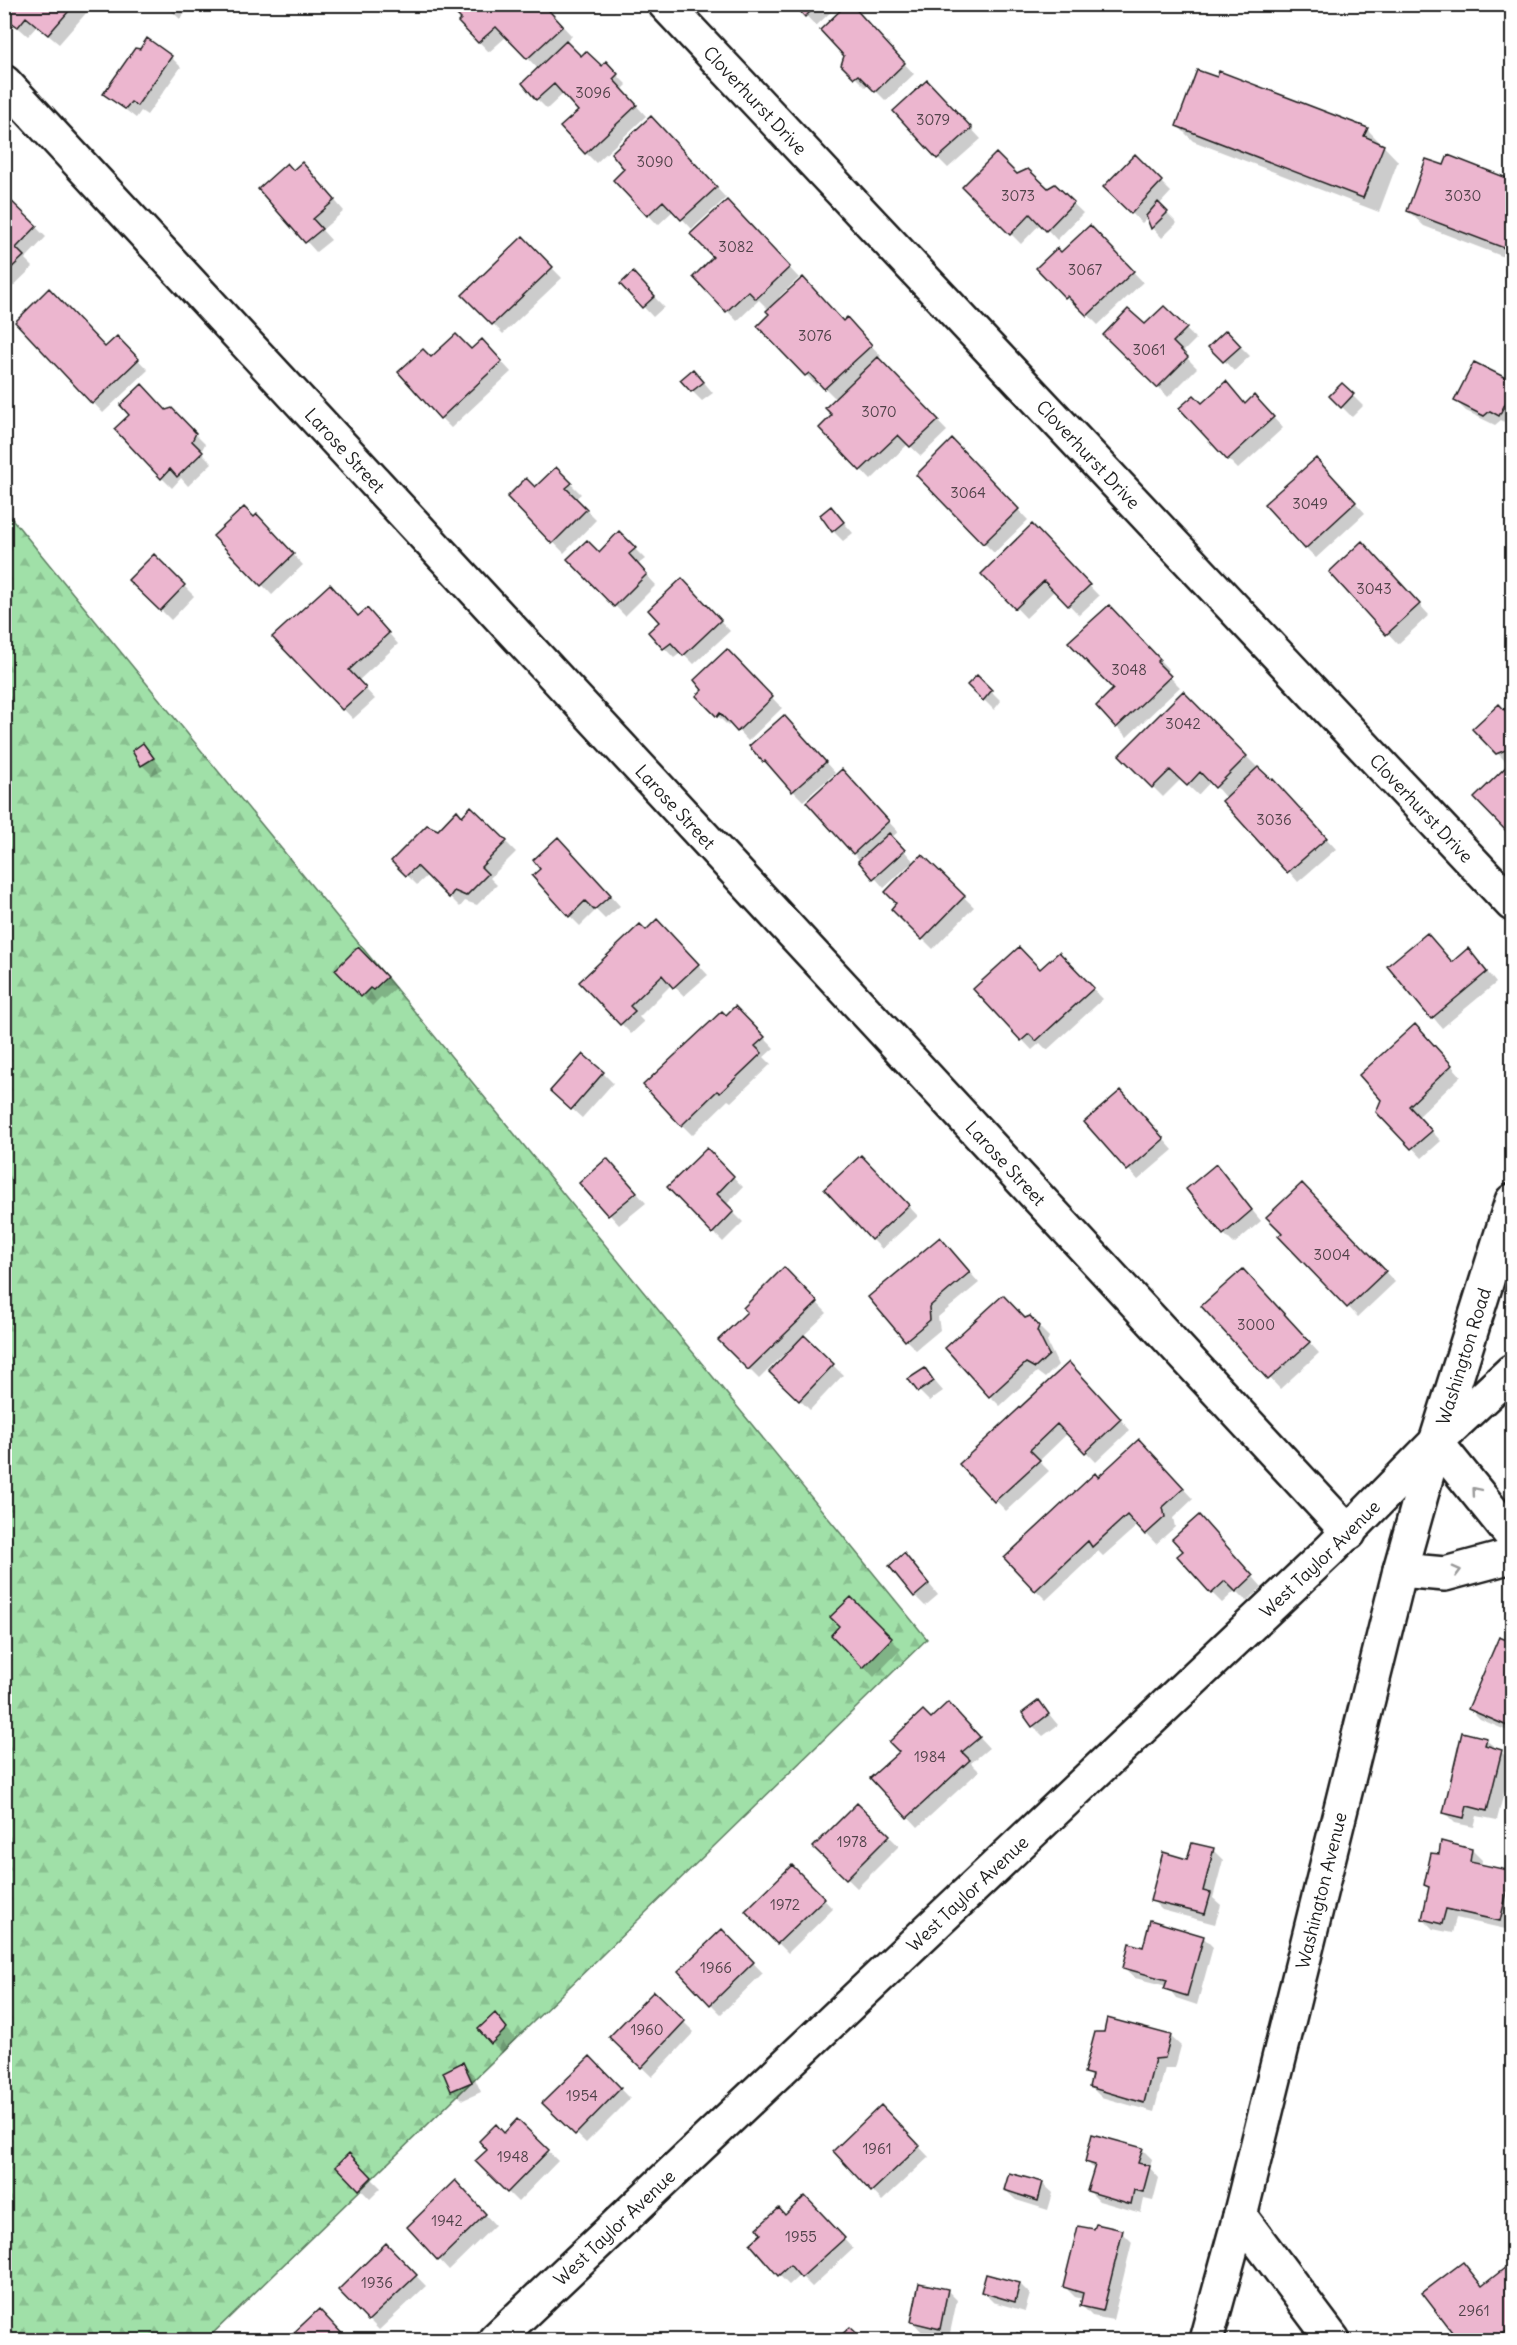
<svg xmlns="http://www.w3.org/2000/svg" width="1517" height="2345" font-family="Delius,sans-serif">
  <defs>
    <pattern id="forest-firs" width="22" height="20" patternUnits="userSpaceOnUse" patternTransform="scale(1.5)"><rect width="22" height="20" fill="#a0e0a8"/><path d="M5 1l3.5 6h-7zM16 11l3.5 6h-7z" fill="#89c090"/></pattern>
  </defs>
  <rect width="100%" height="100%" fill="#fff"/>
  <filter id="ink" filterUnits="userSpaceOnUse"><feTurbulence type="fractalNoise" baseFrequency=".0167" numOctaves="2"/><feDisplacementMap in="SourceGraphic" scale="12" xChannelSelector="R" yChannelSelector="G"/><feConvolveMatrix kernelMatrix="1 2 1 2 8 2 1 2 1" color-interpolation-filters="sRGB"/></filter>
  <g filter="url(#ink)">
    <path fill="url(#forest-firs)" stroke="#5e7e62" stroke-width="1.5" d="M4 509 927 1639 206 2340H5Z"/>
    <path fill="#0003" d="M10 4H94L59 44 37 26 28 36 4 15Z
      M147 4H158L152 10Z
      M164 4H182L188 10 180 19Z
      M542 4 572 36 566 42 581 58 602 68 606 64 627 85 622 90 646 116 596 163 586 153 580 111 564 93 547 109 537 99 538 69 507 36 489 52 460 22Z
      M795 4H839L816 26Z
      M859 15 914 74 886 101 869 84 865 87 843 65Z
      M140 51 171 57 181 67 147 115 141 111 136 118 105 94Z
      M937 92 981 139 948 168 938 158Z
      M1178 126 1367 129 1398 161 1379 212 1193 141Z
      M661 128 726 198 692 229 674 210 658 225 615 180Z
      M1135 156 1171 192 1159 205 1177 223 1162 238 1153 228 1148 217 1142 223 1105 187Z
      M1449 157 1512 181V260L1424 226 1408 211 1445 167Z
      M312 174 344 211 322 230 331 240 316 252 260 189Z
      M1017 176 1048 190 1055 186 1083 213 1057 240 1041 223 1021 244 964 187Z
      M6 198 46 237 25 259 33 267 4 295Z
      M737 212 799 278 779 297 781 299 857 330 881 356 877 359 947 431 921 456 908 444 871 480 821 428 834 415 836 399 819 382 816 385 759 326 771 314 769 310 759 300 737 321 695 277 715 257Z
      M1090 227 1143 282 1098 325 1078 305 1076 307 1038 268 1062 254Z
      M523 238 562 278 503 334 465 295Z
      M633 275 664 307 653 317 622 284Z
      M1164 308 1196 339 1182 353 1197 368 1168 397 1106 335 1145 326Z
      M17 322 105 349 117 338 148 370 103 413Z
      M1226 332 1250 356 1234 371 1211 347Z
      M471 351H492L511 372 451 428 441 418 431 359Z
      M1475 364 1512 383V419L1510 425 1501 420 1495 425 1466 411 1456 401Z
      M703 381 713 393 702 401 692 391Z
      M1226 383 1246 405 1264 408 1283 428 1238 469 1228 459 1202 405Z
      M1342 385 1363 406 1352 417 1331 396Z
      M171 410 205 444 201 452 212 463 188 486 181 478 172 488 162 478 166 411Z
      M952 441 1028 520 994 553 918 475Z
      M556 469 581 494 575 499 596 520 564 553 509 497 535 489Z
      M1326 470 1365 513 1316 558 1306 548Z
      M831 508 853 533 843 541 833 531Z
      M254 519 267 526 303 565 272 595 216 536Z
      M1032 526 1099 596 1079 615 1055 590 1026 618 983 574Z
      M619 533 645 559 637 565 656 585 625 616 569 559 599 554Z
      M1372 553 1429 615 1398 644 1331 572Z
      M154 556 194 596 171 620 131 580Z
      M692 590 730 631 694 664 682 652 674 658 650 633Z
      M1119 617 1169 670 1166 673 1180 687 1127 737 1117 727 1115 689Z
      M377 620 398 644 358 681 375 699 353 719 274 637Z
      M727 651 782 708 748 741 731 723 728 726 698 696 704 691Z
      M977 677 1001 701 994 710 969 685Z
      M1183 693 1272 782 1283 791 1336 849 1298 882 1211 781 1198 795 1181 779 1163 797 1121 755Z
      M1499 706 1512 720V835L1476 798 1510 766 1474 729Z
      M794 727 835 773 803 801 764 761Z
      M143 745 163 769 152 775 142 765 134 752Z
      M852 781 898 832 892 837 915 863 922 856 974 907 933 949 893 909 898 903 911 867 909 865 884 888 809 802Z
      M472 808 516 852 490 878 497 885 477 905 465 901 460 907 428 875 417 885 393 861 462 818Z
      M568 849 620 906 605 919 596 910 580 926 570 916Z
      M667 931 708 975 684 996 672 984 639 1017 644 1022 631 1034 582 982 646 932Z
      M358 949 396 988 384 999 381 997 372 1006 338 970Z
      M1478 960 1496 983 1442 1028 1390 966Z
      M1069 964 1103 999 1047 1050 1040 1043 1032 1050 975 990Z
      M735 1008 774 1048 764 1057 771 1064 731 1102 728 1100 692 1135 682 1125 726 1017Z
      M1425 1036 1461 1076 1418 1117 1441 1141 1422 1158 1378 1111Z
      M603 1073 613 1083 582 1118 562 1100Z
      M1131 1102 1173 1150 1138 1180 1086 1122Z
      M707 1150 743 1187 726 1205 743 1222 723 1242 669 1187Z
      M1216 1166 1261 1221 1234 1244 1224 1234Z
      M871 1167 918 1216 882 1249 872 1239Z
      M617 1171 646 1203 619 1225 581 1183Z
      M1302 1185 1395 1282 1358 1317 1280 1236 1284 1233Z
      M950 1249 979 1283 938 1317 940 1330 916 1350 906 1340Z
      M784 1269 827 1313 803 1336 843 1375 810 1410 771 1372 786 1356 784 1354 759 1379 720 1340 749 1312Z
      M1253 1281 1319 1353 1280 1389 1203 1306Z
      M1030 1318 1049 1337 1047 1342 1058 1365 1045 1378 1037 1372 1000 1406 990 1396 1025 1320Z
      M925 1370 943 1391 929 1401 919 1391Z
      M1079 1374 1130 1430 1096 1462 1068 1433 1039 1461 1049 1471 1006 1511 961 1464Z
      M1148 1451 1193 1499 1173 1518 1175 1527 1156 1544 1138 1525 1103 1556 1098 1551 1046 1600 1036 1590 1098 1479Z
      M1209 1527 1262 1587 1247 1601 1236 1590 1222 1603 1212 1593Z
      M914 1565 938 1595 925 1606 915 1596Z
      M851 1599 901 1649 874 1677 833 1635 841 1626Z
      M1500 1639 1512 1644V1733L1480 1719 1470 1709Z
      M1039 1702 1058 1725 1043 1736 1033 1726Z
      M958 1714 989 1748 971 1763 979 1771 918 1827 872 1778 931 1720Z
      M1486 1740 1512 1761 1497 1820 1477 1816 1474 1827 1455 1823 1445 1813Z
      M857 1805 899 1846 857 1888 815 1847Z
      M1213 1850 1223 1860 1213 1898 1221 1905 1215 1924 1162 1910 1152 1900Z
      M1472 1850 1482 1860 1481 1866 1512 1874V1919L1510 1930 1456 1918 1452 1933 1433 1929 1423 1919 1430 1890 1425 1885 1440 1856Z
      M792 1867 833 1909 788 1953 747 1911Z
      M1203 1937 1213 1947 1197 2005 1176 1998 1167 1986 1135 1978 1124 1968 1144 1949Z
      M732 1941 763 1973 721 2014 711 2004Z
      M654 1993 694 2032 652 2077 621 2047Z
      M495 2015 516 2039 502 2053 492 2043Z
      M1170 2036 1181 2046 1175 2068H1165L1154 2112 1101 2097 1091 2087 1093 2079 1086 2072Z
      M590 2058 630 2099 586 2143 545 2103Z
      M463 2064 473 2074 481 2092 463 2100 453 2090Z
      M881 2107 929 2157 882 2201 835 2151Z
      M517 2121 558 2161 518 2202 477 2161Z
      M1142 2149 1152 2159 1150 2168 1159 2178 1153 2201 1144 2199 1141 2213 1099 2201 1089 2191 1095 2170 1087 2162Z
      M349 2156 381 2188 370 2199 338 2166Z
      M455 2182 495 2225 449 2270 409 2227Z
      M1042 2183 1053 2193 1048 2210 1016 2200 1005 2190Z
      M815 2208 853 2249 812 2287 800 2275 789 2285 779 2275 785 2216Z
      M1122 2232 1132 2242 1113 2320 1092 2316 1081 2305 1083 2299 1075 2297 1065 2287Z
      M386 2245 426 2286 379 2330 340 2290Z
      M1463 2264 1483 2287 1505 2269 1512 2276V2340H1460L1424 2293Z
      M1020 2284 1030 2294 1025 2311 993 2302 983 2292Z
      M947 2290 957 2300 949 2338 922 2332 912 2321Z
      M318 2311 347 2340H288Z"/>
    <path fill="#ecb6cf" stroke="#1c1c1c" stroke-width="1.5" d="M8 4H75L48 35 26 17 18 27 4 17V8Z
      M162 4H174L169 10Z
      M453 4H543L563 26 527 59 496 27 478 43 458 22 461 19 449 7Z
      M793 4H818L805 17Z
      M847 4H851L905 63 875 92 858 75 854 78 841 65 844 56 820 30Z
      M147 38 172 56 137 106 131 102 125 109 103 94 135 48 140 49Z
      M566 41 581 56 586 51 602 66 606 61 618 74 613 79 637 105 585 154 560 127 578 111 554 84 536 100 522 83Z
      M1197 70 1217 77 1219 71 1368 128 1364 136 1384 145 1363 198 1176 126Z
      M927 80 972 128 937 159 893 111Z
      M651 116 717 187 681 220 663 201 647 216 613 180 624 169 611 153Z
      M996 153 1017 174 1028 169 1048 188 1055 184 1074 202 1046 231 1030 214 1010 235 962 187Z
      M1135 154 1162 181 1131 214 1103 187Z
      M1448 155 1512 180V251L1407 211 1426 159 1444 165Z
      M302 162 335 200 313 219 322 229 305 243 258 189 287 163 293 170Z
      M6 196 37 226 16 248 24 256 4 275Z
      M727 200 790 267 756 299 748 291 726 312 693 277 713 257 690 234Z
      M1158 202 1168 212 1151 229 1146 216Z
      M1090 225 1134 271 1087 316 1067 296 1065 298 1036 268 1057 248 1061 252Z
      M523 236 553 267 492 325 462 295Z
      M633 272 655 296 642 308 620 284Z
      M803 277 843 321 847 317 872 345 824 389 809 373 805 376 757 326 769 314 766 311Z
      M49 288 105 347 117 336 139 359 92 404 15 322Z
      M1164 306 1187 328 1173 342 1188 357 1157 388 1103 335 1128 309 1145 324Z
      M1226 330 1241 346 1223 362 1208 347Z
      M456 334 471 349 482 339 502 361 440 419 398 372 423 349 431 357Z
      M878 357 939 420 910 447 898 435 860 471 819 428 832 415 825 408Z
      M1474 362 1512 381V390L1499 416 1490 411 1484 416 1454 401Z
      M693 369 704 382 691 392 680 380Z
      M1226 381 1245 404 1254 395 1274 417 1227 460 1179 408 1194 395 1202 403Z
      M1342 383 1354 394 1341 408 1329 396Z
      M142 384 166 410 172 408 196 433 192 441 203 452 177 477 170 469 161 479 114 429 129 415 120 405Z
      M952 439 1019 509 983 544 916 475Z
      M1316 458 1356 502 1305 549 1264 504Z
      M556 467 572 483 566 488 587 509 552 544 507 497 526 478 535 487Z
      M831 506 844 522 832 532 820 515Z
      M244 507 254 517 257 514 294 554 261 586 213 536Z
      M1032 524 1090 585 1068 606 1044 581 1015 609 981 574Z
      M619 531 636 548 629 554 647 574 614 607 567 559 587 540 599 552Z
      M1362 541 1420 604 1386 635 1329 572Z
      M154 554 185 585 160 611 128 580Z
      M682 578 721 620 683 656 671 643 663 649 648 632 659 622 648 610Z
      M330 584 358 616 367 608 389 633 349 670 366 688 342 710 272 637Z
      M1109 605 1160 659 1157 662 1171 676 1116 728 1096 706 1113 689 1068 642Z
      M727 649 773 697 737 732 720 713 717 717 696 696 702 690 694 680Z
      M977 675 992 690 983 701 967 685Z
      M1183 691 1247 756 1215 788 1200 772 1187 786 1170 770 1152 788 1119 755Z
      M1499 704 1512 718V835L1511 836 1474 798 1512 761 1508 749 1496 754 1472 729Z
      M784 715 826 762 792 792 765 761 763 762 749 746Z
      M143 743 154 758 141 766 132 751Z
      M1258 767 1272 780 1273 779 1327 838 1287 873 1222 801Z
      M842 769 889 821 853 854 806 802Z
      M471 806 507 841 481 867 488 874 466 896 454 891 449 898 417 866 406 876 391 861 427 825 438 830 457 810 462 816Z
      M889 833 905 850 873 879 858 861Z
      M558 837 611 895 594 910 585 901 569 917 532 876 540 869 533 860Z
      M922 854 965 896 922 940 891 909 896 903 885 892Z
      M657 919 699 964 673 988 662 975 630 1006 635 1011 620 1025 579 982 640 924 646 930Z
      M1427 933 1452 962 1468 948 1487 972 1431 1019 1387 966Z
      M358 947 387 977 373 990 370 988 361 997 335 970Z
      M1019 947 1040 969 1059 952 1094 988 1036 1041 1029 1034 1021 1041 973 989Z
      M735 1006 765 1037 755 1046 762 1053 720 1093 717 1091 681 1126 643 1085 722 1011 726 1015Z
      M1415 1024 1452 1065 1409 1106 1432 1131 1411 1149 1376 1112 1381 1100 1359 1075Z
      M583 1054 604 1072 571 1110 550 1091Z
      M1121 1090 1164 1139 1127 1171 1084 1122Z
      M707 1148 734 1176 717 1194 734 1211 712 1234 667 1187Z
      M861 1155 909 1205 871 1240 824 1189Z
      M607 1158 637 1192 608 1216 579 1183Z
      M1216 1164 1252 1210 1223 1235 1186 1189Z
      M1302 1183 1386 1271 1347 1308 1278 1236 1282 1233 1266 1217Z
      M940 1237 970 1272 929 1307 930 1320 905 1341 868 1297Z
      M784 1267 818 1302 748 1370 718 1340 747 1312 743 1308Z
      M1243 1269 1310 1342 1268 1380 1201 1306Z
      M1003 1295 1025 1318 1030 1316 1039 1326 1037 1331 1049 1355 1035 1368 1026 1363 989 1397 945 1348Z
      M804 1335 834 1364 799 1401 769 1372Z
      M1069 1362 1121 1419 1085 1453 1057 1424 1030 1450 1040 1460 994 1502 959 1464Z
      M925 1368 934 1381 918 1392 908 1379Z
      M1139 1439 1184 1488 1163 1507 1165 1517 1145 1535 1127 1515 1092 1547 1088 1541 1035 1591 1004 1558 1095 1473 1098 1477Z
      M1199 1515 1253 1576 1236 1592 1225 1581 1211 1594 1177 1556 1183 1551 1172 1539Z
      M904 1553 929 1584 914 1597 889 1566Z
      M851 1597 892 1638 863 1668 831 1635 839 1626 830 1617Z
      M1499 1637 1512 1642V1728L1468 1709Z
      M1039 1700 1049 1714 1032 1727 1022 1713Z
      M948 1702 980 1737 962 1752 970 1760 907 1818 870 1778 899 1752 889 1742 923 1710 931 1718Z
      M1462 1732 1487 1738 1485 1745 1502 1750 1487 1811 1467 1806 1464 1818 1443 1813Z
      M857 1803 890 1835 846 1879 813 1847Z
      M1441 1841 1472 1849 1470 1862 1512 1871 1500 1921 1446 1909 1442 1924 1422 1919 1429 1887 1424 1885 1431 1853 1439 1854Z
      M1192 1843 1214 1848 1203 1891 1211 1893 1205 1914 1150 1901 1163 1852 1187 1859Z
      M792 1865 825 1898 777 1944 745 1911Z
      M1150 1920 1204 1936 1187 1996 1164 1989 1167 1980 1123 1968 1129 1943 1143 1947Z
      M722 1929 754 1962 710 2005 678 1971Z
      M654 1991 685 2021 641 2068 609 2037Z
      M495 2013 507 2028 491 2044 478 2029Z
      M1107 2018 1171 2035 1165 2058 1155 2059 1144 2103 1089 2087 1092 2075 1084 2073 1095 2032H1104Z
      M590 2056 621 2088 575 2135 542 2103Z
      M463 2062 472 2082 451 2091 443 2072Z
      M881 2105 920 2146 871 2192 833 2151Z
      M517 2119 549 2150 507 2193 475 2161 487 2150 479 2141 496 2124 504 2133Z
      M1092 2134 1143 2148 1138 2163 1150 2166 1143 2192 1134 2190 1131 2204 1087 2191 1095 2165 1085 2162Z
      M349 2153 372 2177 359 2190 336 2166Z
      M1009 2173 1043 2182 1038 2201 1004 2190Z
      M455 2180 486 2214 438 2261 407 2227Z
      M805 2196 845 2238 801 2278 790 2265 778 2276 750 2244 761 2234 757 2228 779 2208 785 2215Z
      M1096 2224 1123 2230 1103 2311 1080 2306 1083 2293 1063 2287 1078 2226 1094 2229Z
      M386 2243 417 2275 368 2321 338 2290Z
      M1463 2262 1482 2286 1506 2267 1512 2276V2327L1495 2340H1458L1422 2293Z
      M986 2274 1020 2283 1015 2302 981 2292Z
      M919 2283 948 2289 940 2329 911 2322Z
      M319 2309 348 2340H286Z
      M850 2327 864 2340H840L838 2338Z
      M1017 2333 1041 2340H1015Z"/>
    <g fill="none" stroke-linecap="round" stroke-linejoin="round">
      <defs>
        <g id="minor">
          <path id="s1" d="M665 4 1512 904"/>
          <path id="s2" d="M4 82 1349 1533"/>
          <path d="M1400 1570 1445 1574 1512 1556"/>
          <path d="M1240 2216 1333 2340"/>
          <path id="s3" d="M495 2340 1330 1550 1436 1442 1512 1536"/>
        </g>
        <g id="tertiary">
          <path d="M1437 1441 1512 1371"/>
          <path id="s4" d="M1206 2340 1240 2216 1400 1570 1436 1442 1512 1201"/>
        </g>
      </defs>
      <use href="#minor" stroke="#1c1c1c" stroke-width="38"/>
      <use href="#tertiary" stroke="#1c1c1c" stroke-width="38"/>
      <use href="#minor" stroke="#fff" stroke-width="33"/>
      <use href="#tertiary" stroke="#fff" stroke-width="33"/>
    </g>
    <defs><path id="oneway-chevron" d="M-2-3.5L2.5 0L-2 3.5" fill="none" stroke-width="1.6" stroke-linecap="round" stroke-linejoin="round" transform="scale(1.5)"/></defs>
    <g stroke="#999">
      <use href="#oneway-chevron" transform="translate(1476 1491) rotate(-130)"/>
      <use href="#oneway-chevron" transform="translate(1457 1571) rotate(-15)"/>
    </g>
  </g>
  <g text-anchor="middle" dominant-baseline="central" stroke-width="6" stroke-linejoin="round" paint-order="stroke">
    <g font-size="15" fill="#504249">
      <text x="593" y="92">3096</text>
      <text x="933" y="119">3079</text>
      <text x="655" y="161">3090</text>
      <text x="1018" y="195">3073</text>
      <text x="1463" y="195">3030</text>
      <text x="736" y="246">3082</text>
      <text x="1085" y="269">3067</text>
      <text x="815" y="335">3076</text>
      <text x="1149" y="349">3061</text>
      <text x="879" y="411">3070</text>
      <text x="968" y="492">3064</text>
      <text x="1310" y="503">3049</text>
      <text x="1374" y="588">3043</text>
      <text x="1129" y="669">3048</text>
      <text x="1183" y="723">3042</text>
      <text x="1274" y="819">3036</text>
      <text x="1332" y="1254">3004</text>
      <text x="1256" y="1324">3000</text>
      <text x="930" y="1756">1984</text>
      <text x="852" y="1841">1978</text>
      <text x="785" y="1904">1972</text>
      <text x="716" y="1967">1966</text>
      <text x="647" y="2029">1960</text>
      <text x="582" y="2095">1954</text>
      <text x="877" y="2148">1961</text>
      <text x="513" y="2156">1948</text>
      <text x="447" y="2220">1942</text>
      <text x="801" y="2236">1955</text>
      <text x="377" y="2282">1936</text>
      <text x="1474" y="2310">2961</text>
    </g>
    <g font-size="18" fill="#1c1c1c" stroke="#fff">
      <text stroke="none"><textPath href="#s1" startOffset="132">Cloverhurst Drive</textPath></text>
      <text stroke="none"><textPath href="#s2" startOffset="502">Larose Street</textPath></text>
      <text stroke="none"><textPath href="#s1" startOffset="618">Cloverhurst Drive</textPath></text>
      <text stroke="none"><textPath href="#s2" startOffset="988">Larose Street</textPath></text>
      <text stroke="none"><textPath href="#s1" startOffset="1104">Cloverhurst Drive</textPath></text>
      <text stroke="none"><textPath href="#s2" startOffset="1474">Larose Street</textPath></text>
      <text stroke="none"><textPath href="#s4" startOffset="1017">Washington Road</textPath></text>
      <text stroke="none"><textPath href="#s3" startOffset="1136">West Taylor Avenue</textPath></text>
      <text stroke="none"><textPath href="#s4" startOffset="464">Washington Avenue</textPath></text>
      <text stroke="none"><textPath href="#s3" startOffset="650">West Taylor Avenue</textPath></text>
      <text stroke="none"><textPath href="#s3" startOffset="164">West Taylor Avenue</textPath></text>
    </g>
  </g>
  <rect width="1517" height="2345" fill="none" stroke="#fff" stroke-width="24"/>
  <rect x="12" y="12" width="1493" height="2321" fill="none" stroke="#1c1c1c" stroke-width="2" filter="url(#ink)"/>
</svg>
